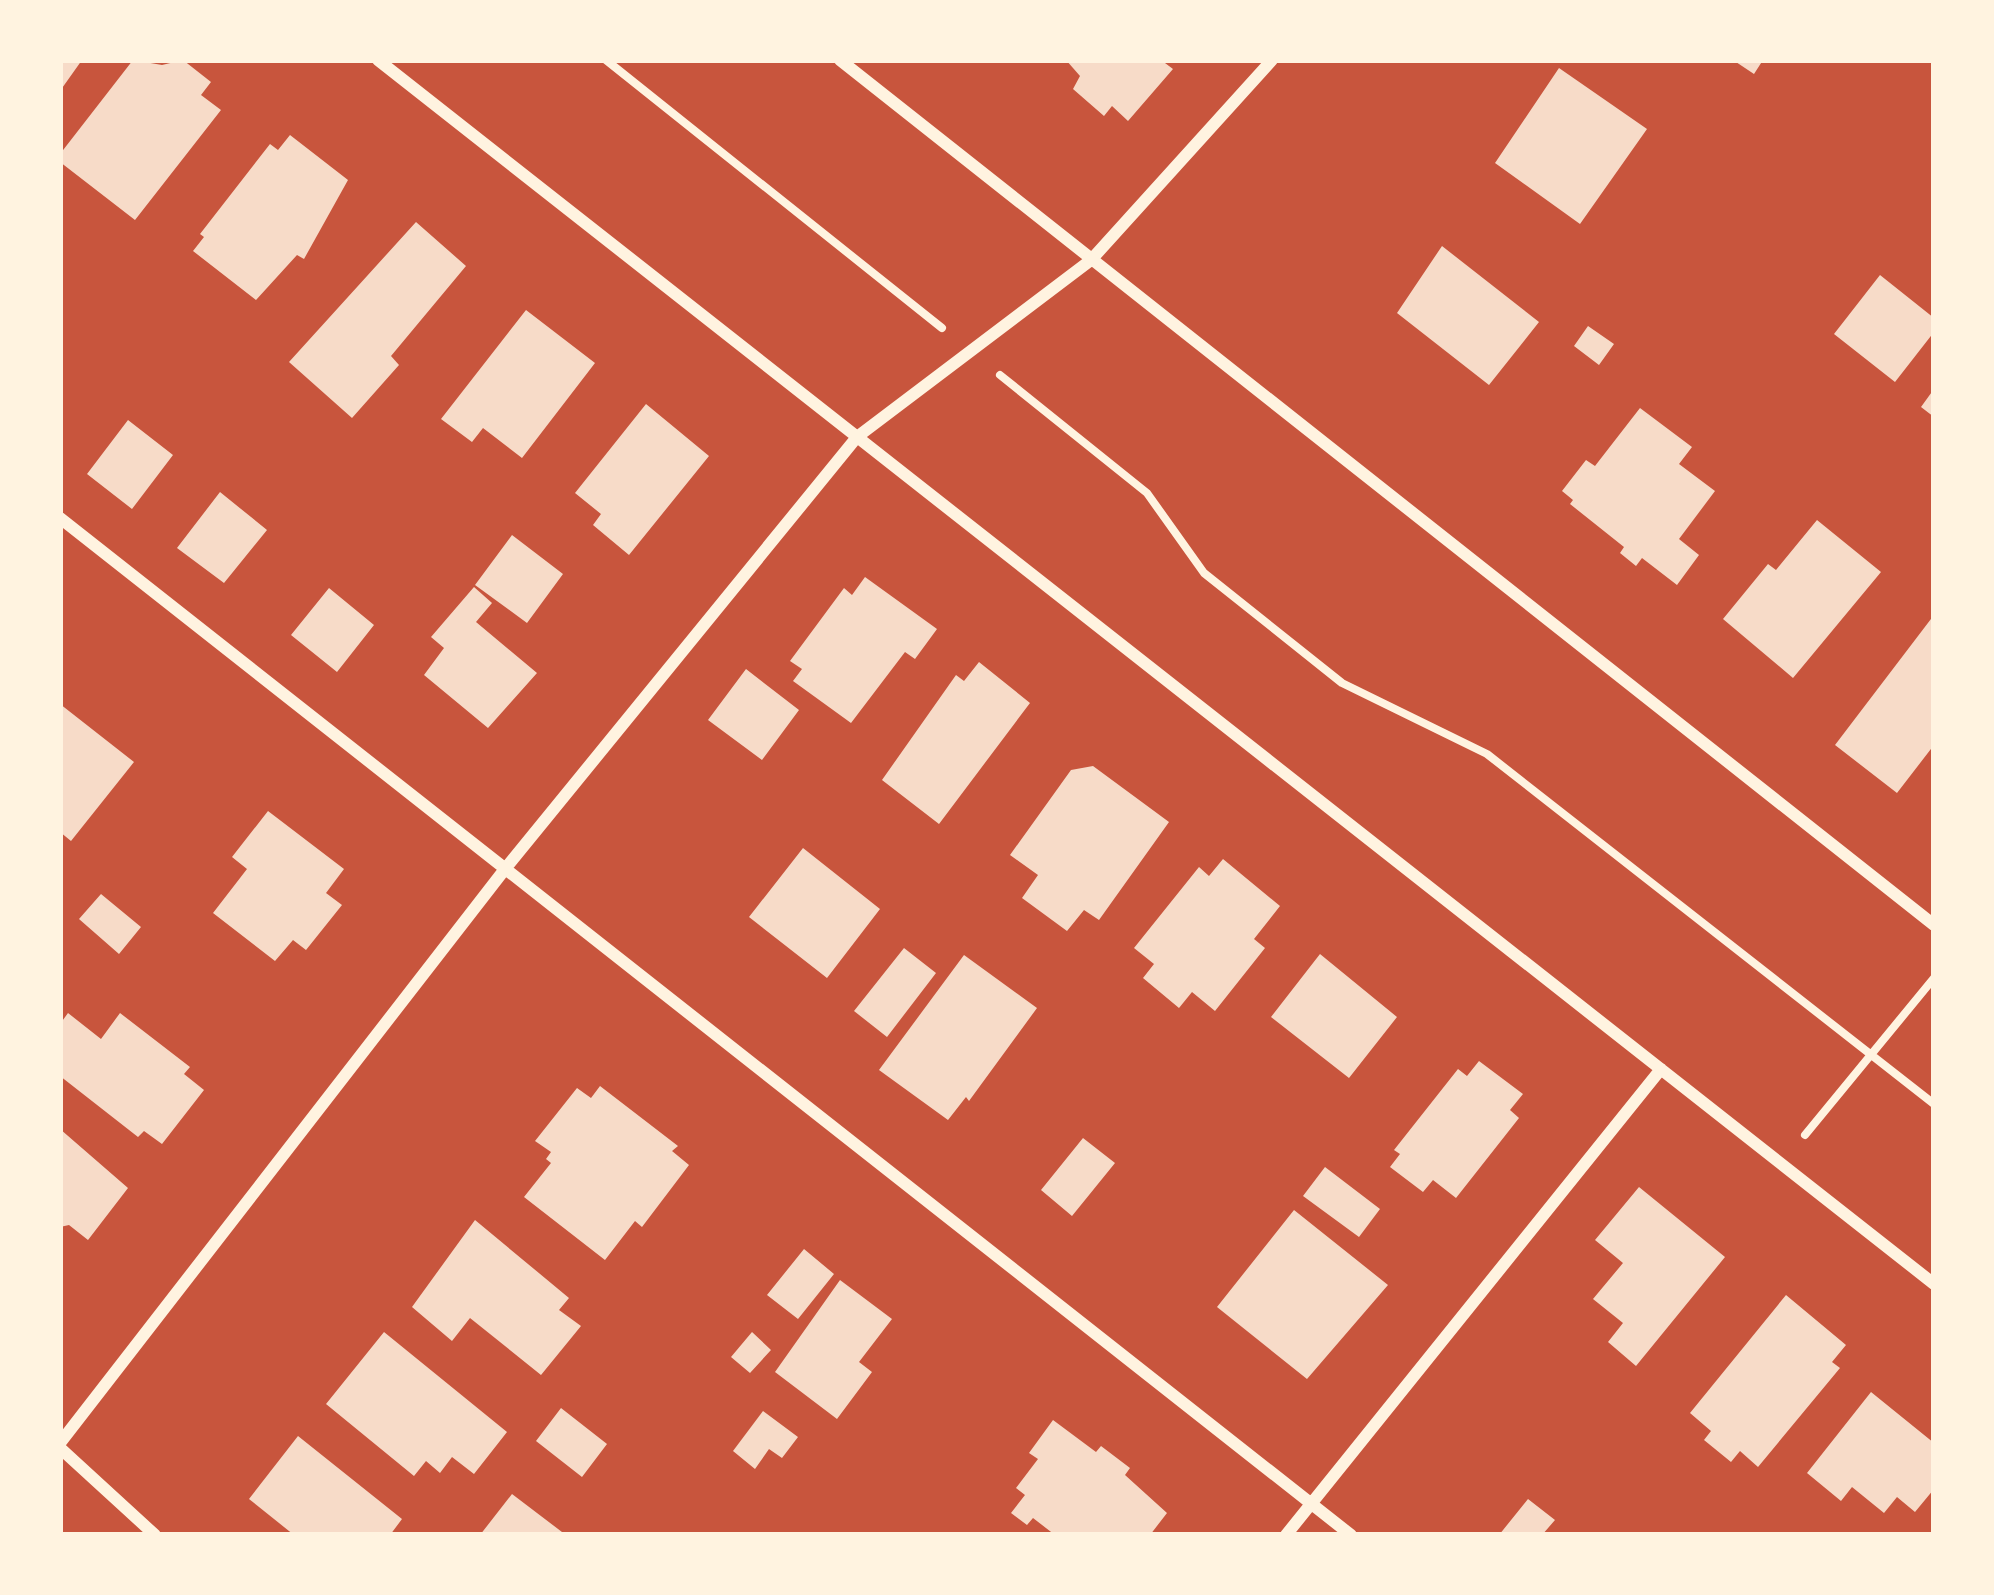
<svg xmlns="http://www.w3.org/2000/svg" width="1994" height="1595" font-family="'Source Sans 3',sans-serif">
  <rect width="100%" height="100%" fill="#c8553d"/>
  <path fill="#f7dbc8" d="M60 60H82L60 91Z
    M133 60 162 65 183 60 211 82 201 95 221 110 135 220 60 162V154Z
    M1066 60H1161L1173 69 1128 121 1112 106 1104 116 1073 89 1080 76Z
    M1733 60H1763L1754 74Z
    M1559 68 1647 129 1580 224 1495 163Z
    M290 135 348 180 304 259 297 255 256 300 193 251 204 237 200 234 270 144 278 150Z
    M416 222 466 266 391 356 399 365 352 418 289 362Z
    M1442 246 1539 322 1489 385 1397 313Z
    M1880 275 1934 318V332L1895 382 1834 334Z
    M526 310 595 363 522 458 483 428 472 442 441 419Z
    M1588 326 1614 344 1599 365 1574 346Z
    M1934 389V417L1921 407Z
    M646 404 709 456 629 555 593 525 601 514 575 493Z
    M1640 408 1692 447 1679 464 1715 491 1679 539 1699 555 1677 585 1642 558 1636 566 1620 553 1624 547 1570 504 1573 500 1562 491 1586 460 1595 466Z
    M128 420 173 455 132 509 87 474Z
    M220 492 267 530 224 583 177 548Z
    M1817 520 1881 572 1793 678 1723 619 1768 564 1776 570Z
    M512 535 563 574 527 623 475 585Z
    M865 577 937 629 915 659 905 652 851 723 793 681 802 669 790 661 844 588 852 595Z
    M474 587 492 603 476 622 537 673 488 728 424 675 444 648 431 637Z
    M329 588 374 625 337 672 291 635Z
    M1934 615V745L1897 793 1835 745Z
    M979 662 1030 703 939 824 882 780 956 675 964 681Z
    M746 669 799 710 762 760 708 720Z
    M60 704 134 762 71 841 60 832Z
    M1093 766 1169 822 1099 920 1084 910 1067 931 1022 898 1038 875 1010 855 1071 770Z
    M268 811 344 869 326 893 342 905 306 950 293 940 275 961 213 913 247 869 232 857Z
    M803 848 880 909 827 978 749 917Z
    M1223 859 1280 906 1254 939 1265 948 1215 1011 1192 992 1179 1008 1143 978 1154 964 1134 948 1199 867 1209 876Z
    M101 894 141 927 119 954 79 919Z
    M904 948 936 973 887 1037 854 1011Z
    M1320 954 1397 1017 1349 1078 1271 1017Z
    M964 955 1037 1008 969 1101 966 1097 948 1120 879 1070Z
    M68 1013 101 1039 120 1013 190 1067 184 1074 204 1090 162 1144 144 1131 138 1137 60 1076V1024Z
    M1479 1061 1523 1094 1510 1110 1519 1118 1456 1198 1433 1180 1423 1192 1390 1167 1400 1154 1394 1150 1458 1069 1467 1076Z
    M600 1086 678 1146 672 1151 689 1165 642 1227 635 1221 605 1260 524 1197 551 1163 546 1159 551 1152 535 1141 577 1088 591 1098Z
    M60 1129 128 1188 88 1240 69 1225 60 1227Z
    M1083 1138 1115 1163 1072 1216 1041 1190Z
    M1325 1167 1380 1209 1359 1237 1303 1196Z
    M1639 1187 1725 1257 1636 1366 1608 1342 1623 1323 1593 1299 1623 1263 1595 1240Z
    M1294 1210 1388 1285 1307 1379 1217 1307Z
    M475 1220 569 1298 559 1310 581 1326 541 1375 470 1318 452 1341 412 1307Z
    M804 1249 834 1274 798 1319 767 1295Z
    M840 1280 892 1319 859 1362 872 1372 837 1419 775 1372Z
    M1786 1295 1846 1345 1832 1362 1840 1368 1758 1467 1740 1451 1731 1462 1704 1440 1711 1431 1690 1413Z
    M384 1332 507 1432 474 1474 452 1457 440 1473 426 1461 414 1476 326 1404Z
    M752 1332 771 1350 750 1373 731 1357Z
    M1871 1392 1934 1443V1489L1915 1512 1897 1497 1884 1513 1852 1487 1841 1501 1807 1473Z
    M561 1408 607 1444 582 1477 536 1441Z
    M763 1411 798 1437 782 1458 769 1449 755 1469 733 1451Z
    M1053 1420 1096 1452 1101 1446 1130 1468 1125 1475 1167 1513 1150 1535H1055L1033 1518 1027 1525 1011 1513 1025 1495 1016 1488 1038 1459 1029 1453Z
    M298 1436 402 1519 390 1535H294L249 1499Z
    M512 1494 562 1532 559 1535H480Z
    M1528 1499 1555 1520 1542 1535H1499Z"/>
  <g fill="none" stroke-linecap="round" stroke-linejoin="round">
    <path stroke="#fff3e0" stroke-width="8" d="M606 60 942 328
      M1000 375 1147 493 1204 573 1342 683 1487 754 1934 1104
      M1805 1135 1934 978"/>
    <path stroke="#fff3e0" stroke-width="12" d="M378 60 1934 1284
      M840 60 1934 925
      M60 518 1351 1535
      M60 1443 505 869 857 437 1091 260 1272 60
      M60 1448 155 1535
      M1286 1535 1661 1069"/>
  </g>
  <rect width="1994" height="1595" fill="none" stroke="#fff3e0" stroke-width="126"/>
</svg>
